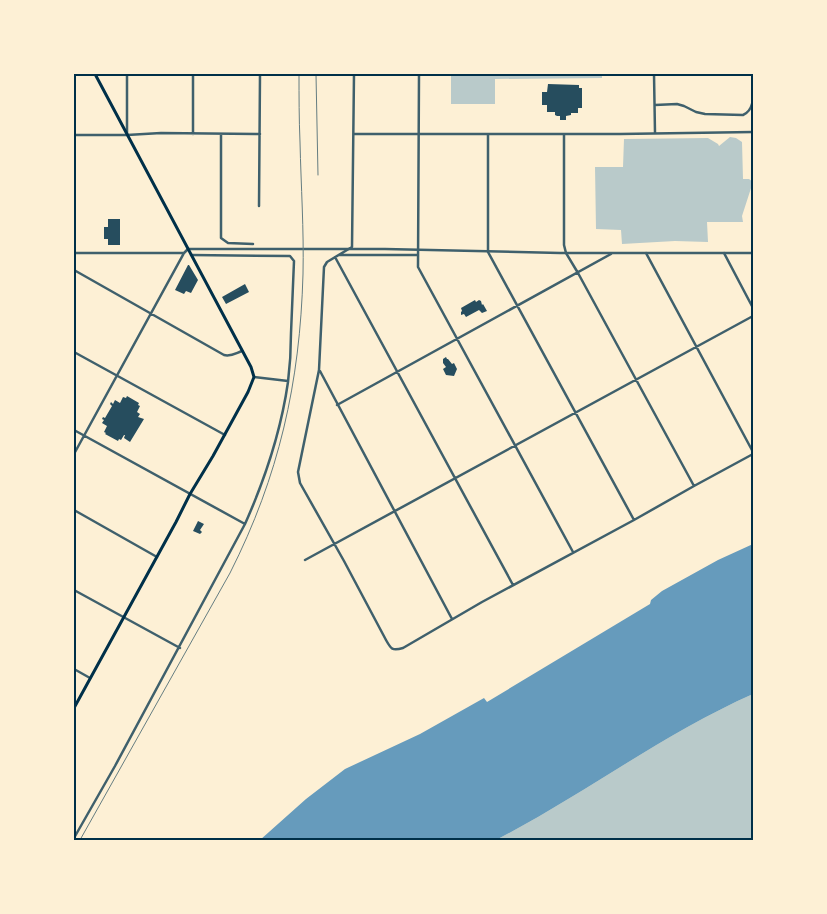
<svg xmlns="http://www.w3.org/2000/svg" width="827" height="914" font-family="Karla,sans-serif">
  <rect width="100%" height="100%" fill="#fdf0d5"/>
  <path fill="#b9caca" d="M451 74H602V78L495 79V104H451Z
    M730 137 736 138 742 142 743 179H749L753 182 742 216 743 222H707L708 242 675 241 622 244 621 230 596 229 595 167H623L624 139 708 138 718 144 719 146Z
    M753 694V840H496C583 795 663 734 753 694Z"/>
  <path fill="#669bbc" d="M753 544V694C663 734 583 795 496 840H260L306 799 345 769 420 734 484 698 487 702 650 604 651 600 662 591 718 560Z"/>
  <path fill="#264d5e" d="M548 84 579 85V88H582V108H578V113H571V115L566 116V120H560V116H557L555 115V112H547V105H542V92H547Z
    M108 219H120V245H108V239H104V227H108Z
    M188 265H189L198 280 191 293 186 291 184 294 175 290Z
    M245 284 249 292 226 304 222 297Z
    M475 300 476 302 479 300 481 301 482 305 483 304 487 311 482 313 479 310 466 317 464 314 461 315V312L462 311 461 308Z
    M446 357 447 359H448L452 364 454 363 457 369 454 376 446 375 443 369 446 367 443 363V359Z
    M127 396 139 403 138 405 140 406 137 412 140 414 138 417 144 419 130 442 124 438 125 435H124L121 440 119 439 118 441 105 434 106 433 104 432 107 426 102 423 104 420 102 419 103 417 105 418 112 406 110 404 111 402 113 404 115 400 120 403 123 397 126 398Z
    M198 521 204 524 200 530 202 532 200 534 193 531Z"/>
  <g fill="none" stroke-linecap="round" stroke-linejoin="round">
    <path stroke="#3f606c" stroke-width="2.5" d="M127 74V134
      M193 74V134
      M354 74 352 247 327 262 324 267 319 370 298 472 300 483 344 561 386 640C391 649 392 651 403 648L482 602 634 520 694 486 753 454
      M419 74 418 267 573 552
      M654 74 655 133
      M655 105 677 104 684 106 696 112 705 114 743 115C755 110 753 95 753 84
      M221 134V238L228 243 253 244
      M354 134H620L753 132
      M488 134V252L634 520
      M564 134V245L566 253 578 273 694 486
      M74 135H127L161 133 260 134
      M259 206 260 74
      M74 253H184L188 249
      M646 253 753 452
      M724 253 753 308
      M339 255H418
      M335 257 513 585
      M74 270 224 355C231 357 236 353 242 351
      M74 352 225 435
      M320 371 452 619
      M254 377 288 381
      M337 405 611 254
      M74 430 245 524
      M74 454 184 253
      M74 510 157 557
      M305 560 753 316
      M74 590 180 648
      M74 669 90 678
      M74 838 115 766 245 524C265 479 281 431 288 382 290 366 291 349 291 333 292 309 293 285 294 261L290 256 191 255"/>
    <path stroke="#3f606c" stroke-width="2.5" d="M188 249H385L560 253H753"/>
    <path stroke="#003049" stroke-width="3" d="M74 708 176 522 190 494 213 456 248 392 254 377 251 367 95 74"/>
    <path stroke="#657d81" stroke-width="1" d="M316 74 318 175
      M80 840 230 573C279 476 300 383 303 274 304 230 301 186 300 142 299 119 299 96 299 74"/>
  </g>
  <rect width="827" height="914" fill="none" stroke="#fdf0d5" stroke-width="150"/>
  <rect x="75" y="75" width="677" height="764" fill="none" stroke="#003049" stroke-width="2"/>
</svg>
